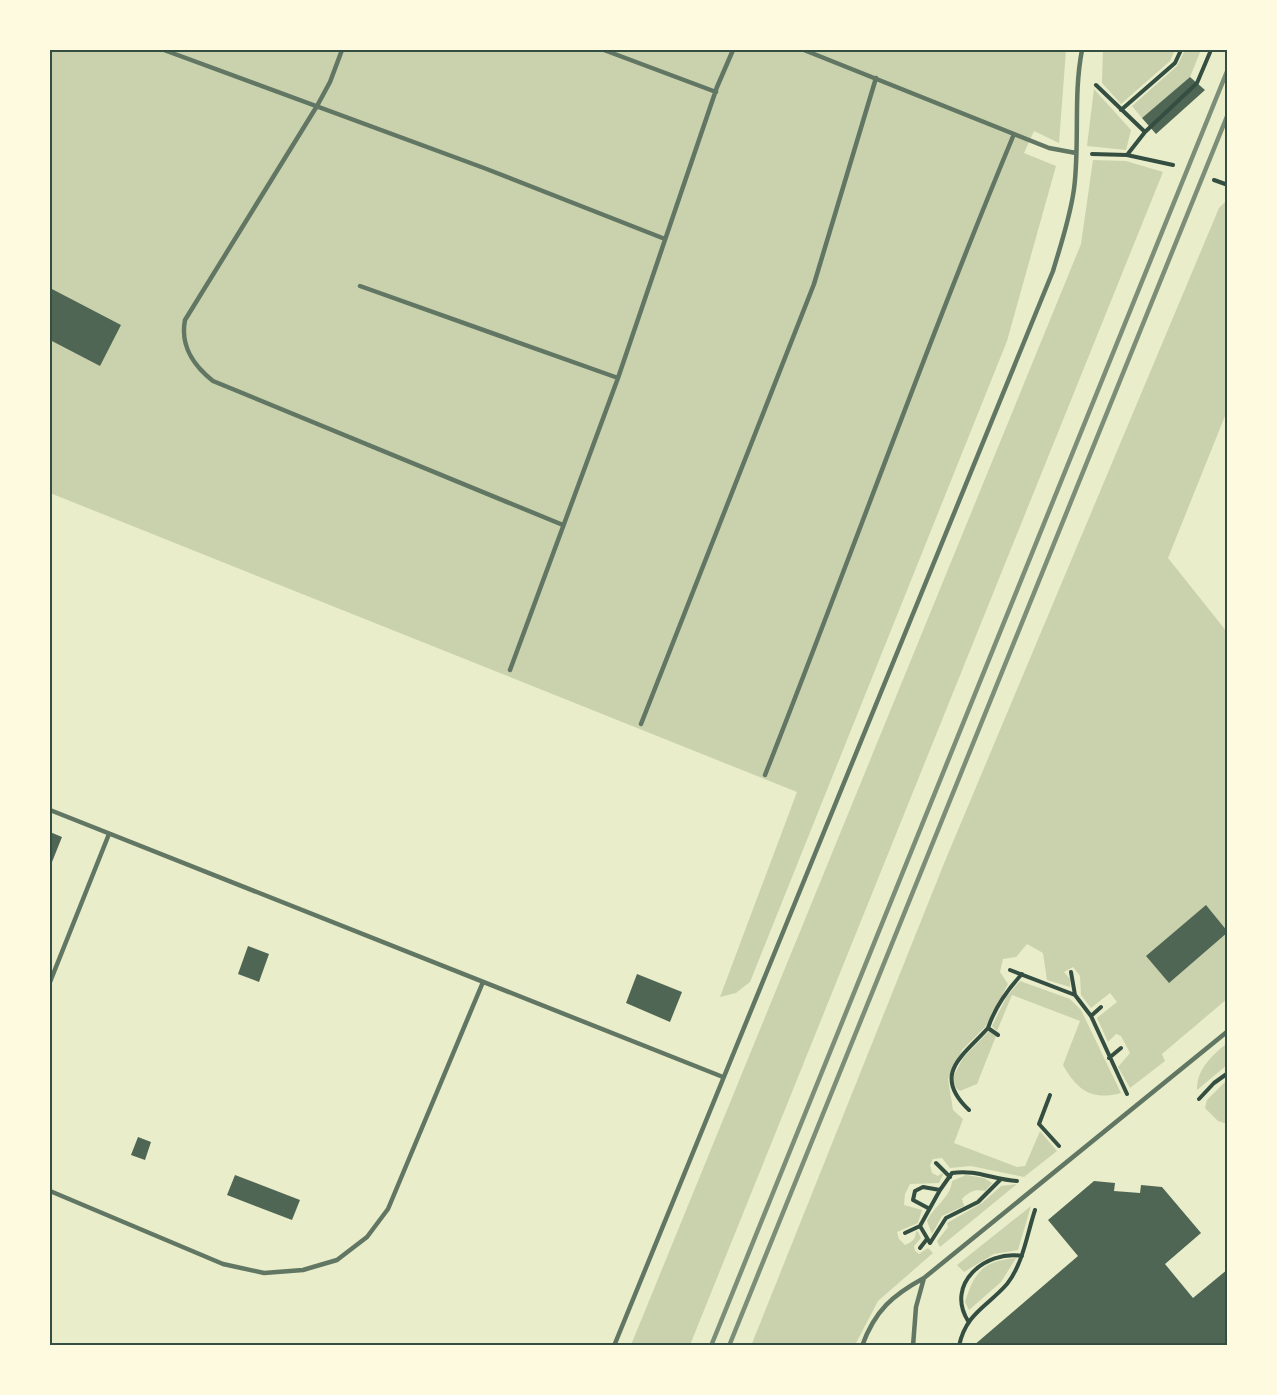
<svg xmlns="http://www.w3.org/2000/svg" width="1277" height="1395" font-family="'PT Sans Narrow',sans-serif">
  <rect width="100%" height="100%" fill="#e9edc9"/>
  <path fill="#cad2ad" d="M50 50H1066L1059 143 1034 131 1024 153 1056 166 1007 341 750 982 736 993 720 997 797 792 50 493Z
    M1103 50H1175L1170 61 1121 104 1102 83Z
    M1185 50H1201L1190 77 1142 118 1132 106 1177 66Z
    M1094 89 1131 130 1126 150 1087 146Z
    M1093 160 1126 161 1163 172 690 1345H631L1081 244Z
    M1227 200V411L1168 558 1227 632V999L1162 1054 1165 1061 1130 1088 1118 1067 1130 1053 1121 1036 1116 1034 1108 1042 1097 1018 1117 1002 1110 993 1091 1008 1081 995 1080 976 1073 967 1064 972 1070 979V987L1047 980 1043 953 1027 944 1016 957 1003 959 1000 972 1008 984 985 1027 962 1050 948 1079 953 1110 963 1119 954 1143 1017 1167 1025 1166 1040 1131 1057 1151 1024 1177 971 1166 950 1168 942 1158 933 1159 930 1165 932 1173 938 1176 942 1173 943 1175 939 1183 910 1184 905 1194 904 1205 922 1210 918 1223 897 1232 899 1239 905 1245C912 1242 916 1239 916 1231L918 1232 921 1238 914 1246 915 1251 919 1254 928 1248 933 1253 878 1301 855 1345 751 1346 945 861 1219 208Z
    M1020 981 1070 999 1081 1010 1121 1093C1092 1101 1077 1090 1063 1065L1080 1021 1012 995 997 1031 992 1026 1007 996Z
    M989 1031 996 1036 977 1084 960 1091 956 1088 952 1079 963 1058Z
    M1227 1043V1065L1197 1090C1197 1068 1212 1056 1227 1043Z
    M1227 1080V1124L1218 1121 1205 1108 1207 1100Z
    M966 1175 984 1178 992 1183 985 1191C975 1189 970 1191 962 1199L964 1206 942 1216 932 1234 927 1221C934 1206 951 1197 952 1181Z
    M1017 1184 940 1247 937 1241 948 1227 947 1223 982 1203 1001 1186Z
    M1031 1206 1018 1250 994 1254 964 1272 957 1265Z
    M1016 1258 1001 1282 969 1310 965 1302C975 1271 983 1261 1016 1258Z"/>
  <path fill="#4f6655" d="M1190 77 1205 90 1156 134 1142 118Z
    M50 288 121 325 100 366 50 340Z
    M50 832 62 837 50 867Z
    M1206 905 1228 932 1169 983 1146 956Z
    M248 946 269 954 259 982 238 974Z
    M637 974 682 992 670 1022 626 1003Z
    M138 1137 151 1142 145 1160 131 1155Z
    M235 1175 300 1200 292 1220 227 1195Z
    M1094 1181 1115 1183 1114 1191 1140 1193 1141 1185 1162 1187 1201 1233 1165 1264 1193 1298 1228 1269V1346H973L1078 1256 1048 1220Z"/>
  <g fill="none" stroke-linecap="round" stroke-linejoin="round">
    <path stroke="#344e41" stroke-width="4" d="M1096 85 1145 132 1197 83 1211 50
      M1121 110 1175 63 1181 50
      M1092 154 1127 155 1173 165
      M1127 155 1145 132
      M1214 180 1228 185
      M1010 970 1075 995 1091 1016 1127 1094
      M1071 972 1075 995
      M1091 1016 1101 1007
      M998 1035 988 1028C995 1007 1007 990 1022 974
      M1109 1058 1121 1048
      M1050 1095 1039 1124 1059 1146
      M1199 1099 1214 1083 1228 1073
      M969 1110C931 1074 963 1056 988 1028
      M936 1163 950 1177
      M928 1208 913 1200 915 1191 923 1187 940 1190 952 1173C976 1169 994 1180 1017 1181
      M920 1226 930 1243
      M905 1233 920 1226 940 1190
      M930 1243 946 1218 978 1202 1000 1180
      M920 1248 927 1239
      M968 1321C945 1284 985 1250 1022 1256
      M959 1346C966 1313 987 1307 1007 1284 1023 1264 1027 1234 1035 1210"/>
    <path stroke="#617663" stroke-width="4.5" d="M164 50 484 168 665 239
      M342 50 330 82 317 106 185 320C180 346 193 365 213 381L563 525
      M604 50 716 92
      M804 50 1049 148 1076 153
      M360 286 618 378
      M510 670 618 378 717 87 733 50
      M641 724 814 284 876 78
      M765 775C849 562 926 346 1014 134
      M50 810 723 1077
      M50 982 109 834
      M50 1191 223 1264 264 1273 303 1270 337 1260 367 1237 388 1209 483 982
      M614 1346 1053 271C1061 244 1070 218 1074 189 1080 143 1073 96 1082 50
      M862 1346C875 1310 893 1295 924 1278
      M913 1346 916 1307 924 1278 1228 1031"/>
    <path stroke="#7c8e77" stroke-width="4.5" d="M711 1346 1228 69
      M729 1346 1228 114"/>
  </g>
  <rect width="1277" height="1395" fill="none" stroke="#fefae0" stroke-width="102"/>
  <rect x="51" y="51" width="1175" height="1293" fill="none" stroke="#344e41" stroke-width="2"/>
</svg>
